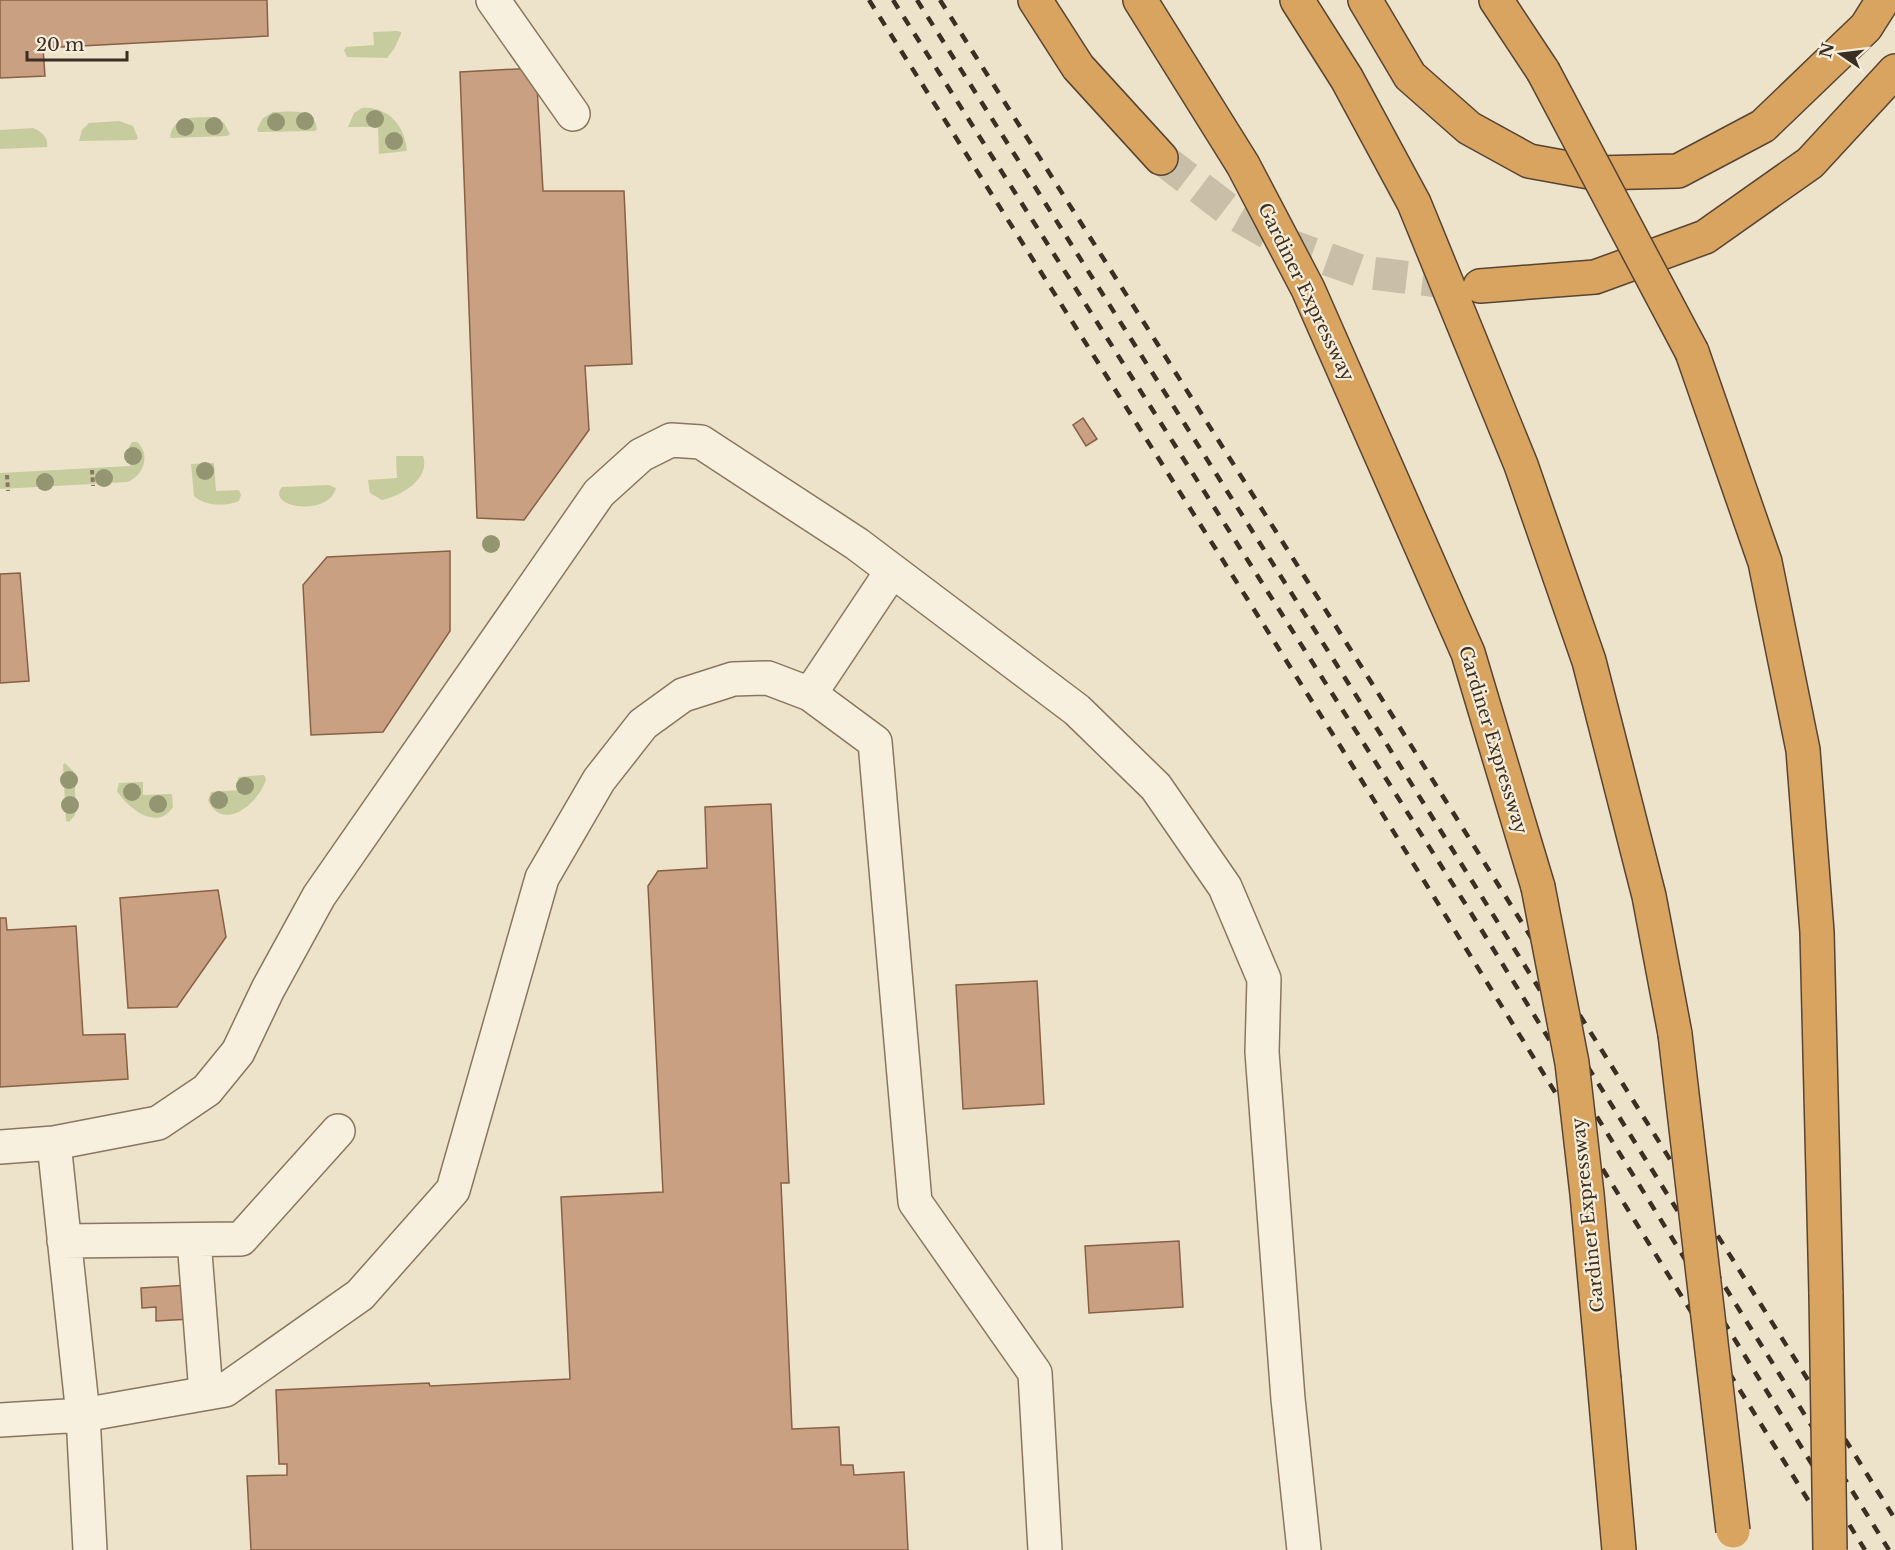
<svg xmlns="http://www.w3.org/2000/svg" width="1895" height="1550" font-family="'Libre Baskerville',serif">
  <rect width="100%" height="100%" fill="#ede3ca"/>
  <path fill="#c6cc9e" d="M397 31 401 32V34L394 49 387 58 347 57 344 50 346 47 374 45 373 32Z
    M362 108C388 106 405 126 407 151L379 154 378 127H348L354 113Z
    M273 112C289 112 315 107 317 129L315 131 258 132 257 129 263 118Z
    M210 117 224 123 230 134 227 136 171 138 170 136C175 115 192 118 210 117Z
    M119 121 133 126 138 138 136 140 79 141 82 130 89 123Z
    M33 128C41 131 49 138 47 147L0 149V130Z
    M132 442H137C151 454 144 475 128 482L0 489V473L130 466 129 447Z
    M396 456H423C431 479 400 496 382 500L370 493 368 480 397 478Z
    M214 463 216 491 239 490 241 495 239 501C226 507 204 506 194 496L191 464Z
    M329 485 336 488C328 518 265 507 282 487Z
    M65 763 74 772 76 809 75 815 69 822 66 821 63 765Z
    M264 775 266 779C260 802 223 834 208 800L211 792 239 790 238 777Z
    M143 782V795L171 794 172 795 173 807C157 832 128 808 117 791L119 783Z"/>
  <path fill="#caa082" stroke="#886046" stroke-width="1.5" d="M0 0H267L268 36 43 48 45 76 0 78Z
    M536 68 543 191H624L632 364 585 366 589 430 524 520 477 518 460 72Z
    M1083 418 1097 439 1086 446 1073 425Z
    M450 551V631L383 732 311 735 303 585 327 557Z
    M20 573 29 681 0 683V574Z
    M771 804 789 1183H781L792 1429 839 1427 841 1465H853L854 1475 904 1472 908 1550H251L247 1476 287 1475V1464H279L276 1390 429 1383 430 1386 570 1379 561 1197 663 1192 648 886 658 871 707 868 705 807Z
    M218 890 226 937 177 1007 128 1008 120 898Z
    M0 918H6L7 930 76 926 83 1035 125 1034 128 1079 0 1087Z
    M1037 981 1044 1104 963 1109 956 985Z
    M1179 1241 1183 1307 1089 1313 1085 1246Z
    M188 1285 190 1319 156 1321V1307L142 1308 141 1288Z"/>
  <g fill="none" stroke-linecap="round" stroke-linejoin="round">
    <path stroke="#c9bfa8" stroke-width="33" stroke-dasharray="33 16" stroke-linecap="butt" d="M1161 158 1230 211 1291 246 1363 272 1471 285"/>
    <defs>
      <path id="minor" d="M493 0 573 114
        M810 694 892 571
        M54 1143 158 1123 207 1090 238 1052 268 989 319 896 599 493 641 455 671 440 701 442 857 544 1077 710 1156 787 1225 887 1264 979 1262 1052 1288 1399 1304 1550
        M0 1147 54 1143 83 1415 225 1390 360 1295 453 1190 542 878 599 780 643 724 683 695 733 679 768 678 810 694 875 742 915 1202 1035 1373 1045 1550
        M194 1240 206 1393
        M64 1241 241 1239 338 1131
        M0 1420 83 1415 90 1550"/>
      <path id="highway" d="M1035 0 1078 67 1161 158
        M1140 0 1243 165 1308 289 1468 653 1538 887
        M1297 0 1347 79 1414 203 1521 465 1589 661 1649 896 1675 1034
        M1365 0 1410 76 1469 128 1529 161 1595 173 1678 171 1763 126 1866 27 1883 0
        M1496 0 1543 71
        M1480 286 1595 277 1705 237 1810 163 1895 71
        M1692 352 1765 562 1803 750 1817 932 1826 1294
        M1604 1380 1619 1550"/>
    </defs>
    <use href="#minor" stroke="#8a765f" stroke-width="36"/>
    <use href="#highway" stroke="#584433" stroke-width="36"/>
    <path stroke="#8a765f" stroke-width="4" stroke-dasharray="4.5 3" stroke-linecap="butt" d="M92 470 93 486
      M7 475 8 491"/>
    <use href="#minor" stroke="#f8f0de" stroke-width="33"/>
    <use href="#highway" stroke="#d8a460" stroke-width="33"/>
    <path stroke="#3b2e22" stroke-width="4.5" stroke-dasharray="10 10" stroke-linecap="butt" d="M869 0 1349 760 1839 1550
      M893 0 1466 905 1865 1550
      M917 0 1381 735 1889 1550
      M940 0 1397 723 1895 1519"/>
    <defs>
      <path id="highway-bridge" d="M1543 71 1692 352
        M1538 887 1572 1063 1587 1194 1604 1380
        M1675 1034 1733 1531
        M1826 1294 1830 1550"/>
    </defs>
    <use href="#highway-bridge" stroke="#584433" stroke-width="36" stroke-linecap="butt"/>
    <use href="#highway-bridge" stroke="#d8a460" stroke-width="33"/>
  </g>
  <g fill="#949671">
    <circle cx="375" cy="119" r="9"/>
    <circle cx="305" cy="121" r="9"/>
    <circle cx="276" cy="122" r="9"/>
    <circle cx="214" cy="126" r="9"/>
    <circle cx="185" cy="127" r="9"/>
    <circle cx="394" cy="141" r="9"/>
    <circle cx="133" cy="456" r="9"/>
    <circle cx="205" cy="471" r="9"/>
    <circle cx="104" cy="478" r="9"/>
    <circle cx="45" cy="482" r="9"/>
    <circle cx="491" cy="544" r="9"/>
    <circle cx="69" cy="780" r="9"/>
    <circle cx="245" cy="786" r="9"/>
    <circle cx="132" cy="792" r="9"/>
    <circle cx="219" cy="800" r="9"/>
    <circle cx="158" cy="804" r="9"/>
    <circle cx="70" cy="805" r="9"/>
  </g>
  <g text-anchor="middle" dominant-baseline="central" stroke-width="4.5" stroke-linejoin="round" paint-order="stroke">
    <g font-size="18" fill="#3b2e22" stroke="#f5edda">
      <text transform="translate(1306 292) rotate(64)">Gardiner Expressway</text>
      <text transform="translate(1493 740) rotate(73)">Gardiner Expressway</text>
      <text transform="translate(1588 1215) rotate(-96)">Gardiner Expressway</text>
    </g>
  </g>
  <g transform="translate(1841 54) rotate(284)" stroke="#f5edda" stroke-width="4.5" paint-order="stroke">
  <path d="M0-4.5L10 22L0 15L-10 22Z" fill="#3b2e22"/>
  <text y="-9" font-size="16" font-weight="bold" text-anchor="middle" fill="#3b2e22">N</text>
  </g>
  <path d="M27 51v9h100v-9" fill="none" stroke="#3b2e22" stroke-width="3"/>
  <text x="36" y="51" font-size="18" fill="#3b2e22" stroke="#f5edda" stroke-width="4.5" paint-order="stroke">20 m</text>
</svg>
